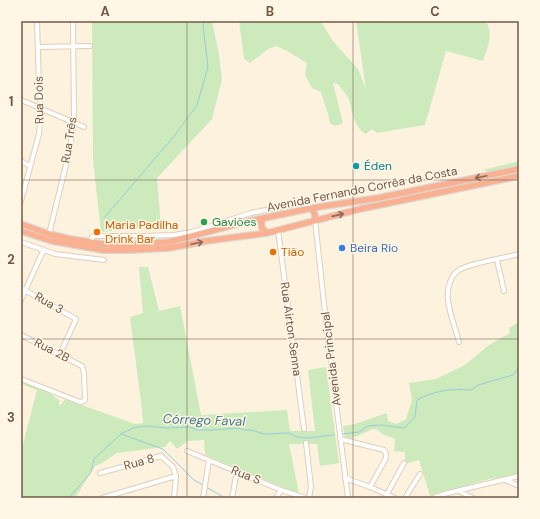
<svg xmlns="http://www.w3.org/2000/svg" width="540" height="519" font-family="'DM Sans',sans-serif">
  <rect width="100%" height="100%" fill="#fdf2de"/>
  <path fill="#cdeabd" d="M92 21H212L219 55 222 79 212 119 157 178 161 226 101 232 93 160Z
    M239 21H321L332 40 358 69 366 89 356 21H485C495 33 487 48 483 61L446 51 425 125 377 133 372 129 366 134C353 126 353 113 349 100 347 94 341 89 338 84L333 83 343 123 335 126 330 123C328 112 324 103 321 92L312 88 305 75 307 63 287 51 276 46 268 49 250 63 244 59Z
    M519 161V165L489 172 483 170Z
    M139 267H148L159 311 180 306 201 415 287 410 290 431H315L308 370 326 367 339 463 320 466 317 444H289L299 494 205 455 204 440 188 441 177 449 170 441 165 447 117 453 102 463 95 466 75 498H21V452L37 390 21 384V381L45 389 60 401 58 404 61 405 65 399 135 424 143 423 142 410 130 317 143 313Z
    M519 322V475L489 479 430 496 419 460 405 464V452L394 451 395 439 382 434 378 430 373 429 355 437 345 439 343 426 355 424 387 413 388 421 396 424 406 419 412 400 409 383 436 379 465 365 489 345 510 333 509 328Z"/>
  <g fill="none" stroke-linecap="round" stroke-linejoin="round">
    <path stroke="#99ccd8" stroke-width="1" d="M104 218 175 135 197 105 208 67 203 26 204 21
      M121 434 163 449 194 480 203 485
      M342 434 359 432 368 426 381 425 404 428 415 417 417 400C434 391 451 388 471 390L478 385 513 375 519 367
      M206 487 225 498
      M69 498 91 472 94 459 121 434 133 428 146 426 166 428 189 427 198 430H211L238 428 244 430H251L264 434 288 433 297 437 307 438 334 435"/>
    <defs>
      <path id="minor" d="M38 47 90 46
        M21 100 84 127
        M21 161 30 166
        M21 201 39 134 41 110 39 87 37 21
        M315 220 327 331 348 498
        M278 230 304 429
        M49 234 69 153 74 123 73 21
        M21 242 55 254 104 260
        M91 242 92 237 95 236H143L174 235 192 232 251 213 300 203 309 205 312 208
        M497 260 504 291
        M21 288 76 319 60 354
        M21 300 43 251
        M21 335 82 366 84 373 85 400 84 401 80 402 21 379
        M459 342C456 330 451 318 449 306 446 295 448 277 459 270 470 263 505 258 519 254
        M340 439 384 450 386 454V458L370 487
        M306 443 311 487 309 498
        M187 451 281 490 306 498
        M100 473 161 456 173 467 176 476 174 498
        M345 478 370 487 395 498
        M505 480 519 486
        M459 491 473 498
        M387 494 404 463
        M102 498 176 476
        M203 498 209 460
        M232 498 237 471
        M276 498 281 490
        M405 498 420 474
        M433 498 444 494 519 476"/>
      <path id="highway" d="M312 208 315 215V220
        M264 218 261 222 262 228 267 233
        M21 224 49 234 70 239 103 244 124 245 169 242 245 222 312 208 378 198 519 169
        M21 231 52 241 103 250H131L169 248 206 241 267 233 360 209 519 176"/>
    </defs>
    <use href="#minor" stroke="#e0ceba" stroke-width="6"/>
    <use href="#highway" stroke="#ddd7d3" stroke-width="8"/>
    <use href="#minor" stroke="#fff" stroke-width="4"/>
    <use href="#highway" stroke="#f9b192" stroke-width="5.5"/>
  </g>
  <defs><path id="oneway-shaft" d="M-6 0H5M1.5-3L5.5 0L1.5 3" fill="none" stroke-width="1.6" stroke-linecap="round" stroke-linejoin="round"/></defs>
  <g stroke="#8e6a55">
    <use href="#oneway-shaft" transform="translate(481 177) rotate(168)"/>
    <use href="#oneway-shaft" transform="translate(338 215) rotate(-13)"/>
    <use href="#oneway-shaft" transform="translate(197 243) rotate(-12)"/>
  </g>
  <path fill="none" stroke="#735846" stroke-width="1" stroke-opacity="0.55" d="M187 21V498M353 21V498M21 180H519M21 339H519"/>
  <circle fill="#0f9aa8" stroke="#fff6e5" stroke-width="1.5" cx="356" cy="166" r="4"/>
  <circle fill="#2e9e5b" stroke="#fff6e5" stroke-width="1.5" cx="204" cy="222" r="4"/>
  <g fill="#e8710a" stroke="#fff6e5" stroke-width="1.5">
    <circle cx="97" cy="232" r="4"/>
    <circle cx="273" cy="252" r="4"/>
  </g>
  <circle fill="#3f7fe0" stroke="#fff6e5" stroke-width="1.5" cx="342" cy="248" r="4"/>
  <g text-anchor="middle" dominant-baseline="central" stroke-width="3" stroke-linejoin="round" paint-order="stroke">
    <g font-size="12" fill="#735846" stroke="#fff6e5">
      <text transform="translate(39 100) rotate(-91)">Rua Dois</text>
      <text transform="translate(69 140) rotate(-81)">Rua Três</text>
      <text transform="translate(362 189) rotate(-11)">Avenida Fernando Corrêa da Costa</text>
      <text transform="translate(49 303) rotate(30)">Rua 3</text>
      <text transform="translate(291 329) rotate(82)">Rua Airton Senna</text>
      <text transform="translate(52 350) rotate(27)">Rua 2B</text>
      <text transform="translate(331 359) rotate(-97)">Avenida Principal</text>
      <text transform="translate(139 462) rotate(-15)">Rua 8</text>
      <text transform="translate(246 475) rotate(22)">Rua S</text>
    </g>
    <g font-size="12" fill="#0d838f" stroke="#fff6e5" text-anchor="start">
      <text x="364" y="166">Éden</text>
    </g>
    <g font-size="12" fill="#27864d" stroke="#fff6e5" text-anchor="start">
      <text x="212" y="222">Gaviões</text>
    </g>
    <g font-size="12" fill="#c56008" stroke="#fff6e5" text-anchor="start">
      <text x="105" y="225">Maria Padilha<tspan x="105" dy="14">Drink Bar</tspan></text>
      <text x="281" y="252">Tião</text>
    </g>
    <g font-size="12" fill="#366cbe" stroke="#fff6e5" text-anchor="start">
      <text x="350" y="248">Beira Rio</text>
    </g>
    <g font-size="13" font-style="italic" fill="#3f7987" stroke="#fff6e5">
      <text transform="translate(204 420) rotate(2)">Córrego Faval</text>
    </g>
  </g>
  <rect width="540" height="519" fill="none" stroke="#fff6e5" stroke-width="44"/>
  <rect x="22" y="22" width="496" height="475" fill="none" stroke="#735846" stroke-width="1.5"/>
  <g font-size="13" text-anchor="middle" font-weight="bold" fill="#735846">
    <text x="105" y="16">A</text>
    <text x="270" y="16">B</text>
    <text x="435" y="16">C</text>
    <text x="11" y="106">1</text>
    <text x="11" y="264">2</text>
    <text x="11" y="422">3</text>
  </g>
</svg>
